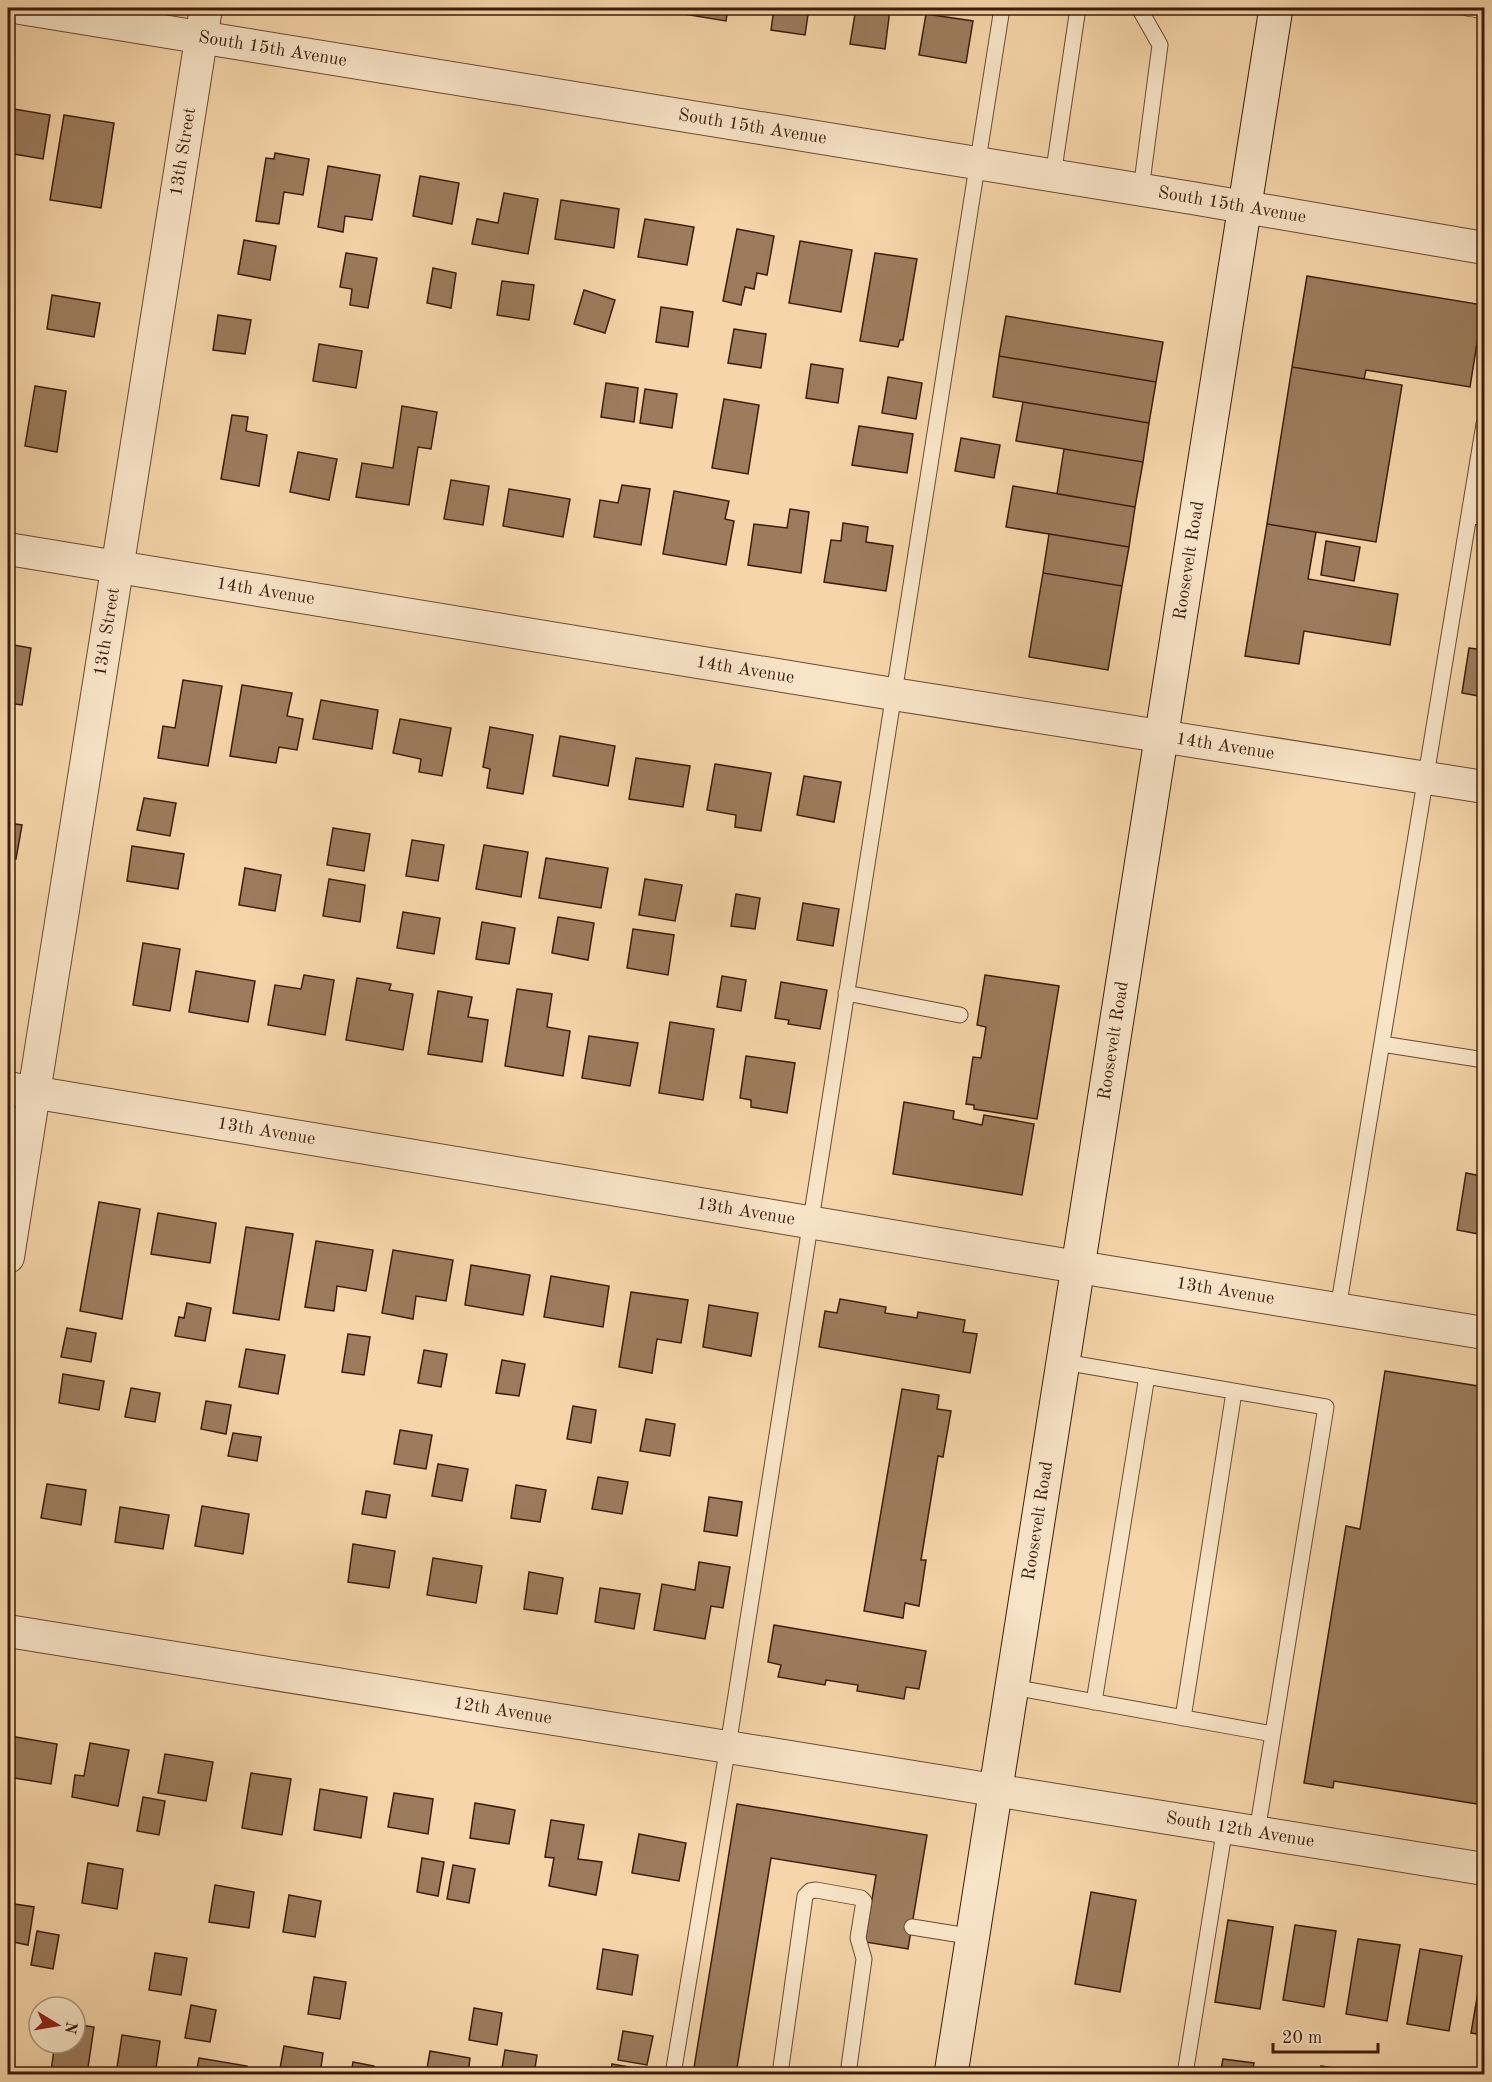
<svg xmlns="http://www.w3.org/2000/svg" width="1492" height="2082" font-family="'Old Standard TT',serif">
  <rect width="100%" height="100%" fill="#f5d5a9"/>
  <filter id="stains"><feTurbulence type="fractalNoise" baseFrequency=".00333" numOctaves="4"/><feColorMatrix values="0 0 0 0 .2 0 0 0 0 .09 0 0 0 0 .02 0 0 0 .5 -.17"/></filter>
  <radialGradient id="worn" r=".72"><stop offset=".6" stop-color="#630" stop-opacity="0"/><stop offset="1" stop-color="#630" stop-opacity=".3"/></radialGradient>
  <path fill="#9c7c5d" stroke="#3c1c0b" stroke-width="1.5" d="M684 8H728L726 21 683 14Z
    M774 8H809L805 35 771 30Z
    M856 8 890 9 885 49 850 44Z
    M926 14 973 21 966 63 919 55Z
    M8 108 50 115 43 159 8 153Z
    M64 115 114 123 101 208 50 200Z
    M275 153 309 159 303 195 284 192 279 224 256 221 266 158 274 159Z
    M328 166 380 175 372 220 345 216 343 232 318 227Z
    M420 176 459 183 452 224 413 216Z
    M504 193 538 199 528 254 472 244 477 219 498 223Z
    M561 200 619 209 614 248 555 239Z
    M645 219 694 227 687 265 638 257Z
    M737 229 774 236 767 275 757 273 754 289 745 287 741 305 723 301Z
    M244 240 276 246 270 280 238 274Z
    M800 241 852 250 841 312 789 303Z
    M346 253 377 258 368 308 350 305 352 289 340 287Z
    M875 253 917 259 903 340H900L898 347 860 341Z
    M433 268 456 273 451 308 427 303Z
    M1307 276 1483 305 1470 387 1366 370 1364 379 1292 367Z
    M502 281 534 285 529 320 497 315Z
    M584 290 615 300 605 333 574 324Z
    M52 295 100 303 94 337 47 329Z
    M661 307 693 312 688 347 656 342Z
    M218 315 251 320 245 354 213 350Z
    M1006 316 1163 342 1156 382 999 356Z
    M734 329 766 334 761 368 728 363Z
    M319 344 362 351 356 388 313 381Z
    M999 356 1156 382 1149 423 993 397Z
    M811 364 843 369 838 403 806 398Z
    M1292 367 1402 385 1376 542 1267 524Z
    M888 377 922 383 916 419 882 413Z
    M606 383 638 388 634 422 601 417Z
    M35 386 66 391 57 452 25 446Z
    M645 389 677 394 672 428 640 423Z
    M724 399 759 405 748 474 712 468Z
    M1023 402 1149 423 1143 462 1016 441Z
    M402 406 437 412 431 449 418 447 409 505 356 497 362 463 393 468Z
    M232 415 248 417 246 431 267 435 259 486 221 479Z
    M859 426 913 434 907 473 852 465Z
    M961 438 1000 445 994 478 955 471Z
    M1064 449 1143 462 1135 507 1057 494Z
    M298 452 337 459 329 500 290 492Z
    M451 480 489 486 483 525 444 519Z
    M622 485 650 489 641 545 594 537 600 500 618 503Z
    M1013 486 1135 507 1129 547 1006 527Z
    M509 489 570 499 563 537 503 526Z
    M674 491 729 501 725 519 734 521 726 565 663 554Z
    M790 509 809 512 801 573 748 565 754 524 787 528Z
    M843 523 868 527 866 542 893 546 886 591 824 582 831 540 841 541Z
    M1267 524 1316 532 1308 579 1398 594 1390 645 1304 631 1299 664 1245 656Z
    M1049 534 1129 547 1122 586 1043 573Z
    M1326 541 1360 547 1354 581 1321 575Z
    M1043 573 1122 586 1108 670 1029 657Z
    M8 644 31 648 22 705 8 703Z
    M1469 648 1484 650V697L1462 693Z
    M183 680 222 686 208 766 158 758 163 726 175 728Z
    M242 685 292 693 287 716 303 719 297 750 279 747 276 763 230 756Z
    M321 700 378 710 372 749 313 739Z
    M400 719 451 728 442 776 419 772 421 759 393 753Z
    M490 727 533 735 523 794 487 788 490 769 483 767Z
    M560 736 615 746 608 786 553 776Z
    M636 758 690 766 683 807 629 799Z
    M715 764 771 773 761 831 735 827 736 815 707 810Z
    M804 776 841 782 834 822 797 815Z
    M144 798 176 803 170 836 137 830Z
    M8 823 22 825 16 859 8 858Z
    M333 828 370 834 364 871 327 865Z
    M412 840 444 845 438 881 406 876Z
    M484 845 528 852 521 897 476 889Z
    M132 846 184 854 178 889 127 881Z
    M546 858 608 868 601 908 539 898Z
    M245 868 281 875 275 911 239 905Z
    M329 879 365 885 360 922 323 916Z
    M645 879 682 885 675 921 639 915Z
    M736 894 760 898 755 929 731 926Z
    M803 903 839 909 833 946 797 940Z
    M403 912 440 918 434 954 397 948Z
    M558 917 594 923 588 960 552 953Z
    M482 922 515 928 509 964 476 959Z
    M633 929 674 935 668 975 627 968Z
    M143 943 180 949 170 1011 133 1005Z
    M196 971 255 981 248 1022 189 1012Z
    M304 975 334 980 325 1035 268 1025 275 985 301 989Z
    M985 975 1059 986 1037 1119 974 1109V1105L966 1104 973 1057 981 1058 986 1027 977 1025Z
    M722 976 746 980 741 1011 717 1007Z
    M357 978 391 984 389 990 413 994 403 1050 346 1040Z
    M781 982 827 990 820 1029 788 1024 789 1020 775 1018Z
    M517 989 552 994 547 1027 570 1031 563 1076 505 1066Z
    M438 991 472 997 468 1017 488 1020 482 1062 428 1054Z
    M670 1022 714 1029 703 1100 659 1093Z
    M589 1036 638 1043 630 1086 582 1078Z
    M746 1056 795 1063 787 1113 751 1107V1100L740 1098Z
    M904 1102 954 1111 953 1119 982 1125 984 1115 1034 1124 1022 1195 893 1174Z
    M1482 1167H1484V1235L1457 1230 1466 1173 1481 1176Z
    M99 1202 140 1209 122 1319 80 1311Z
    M158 1213 216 1223 210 1263 151 1254Z
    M246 1227 293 1234 279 1320 233 1313Z
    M316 1241 373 1250 366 1291 337 1286 334 1311 305 1307Z
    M393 1250 453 1260 446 1301 416 1296 413 1319 382 1313Z
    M471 1265 530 1275 523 1315 465 1305Z
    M551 1276 609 1286 603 1327 544 1317Z
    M631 1292 688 1300 681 1343 657 1339 652 1373 619 1367Z
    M840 1299 886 1307 885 1313 917 1318 918 1312 965 1320 963 1332 977 1334 970 1373 819 1347 825 1311 837 1313Z
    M187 1303 211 1308 205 1341 175 1336 179 1317 184 1318Z
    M709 1305 758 1313 751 1356 703 1347Z
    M67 1328 96 1333 91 1362 61 1357Z
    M348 1334 370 1337 364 1375 342 1372Z
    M246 1349 285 1355 278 1394 239 1387Z
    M424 1350 447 1354 441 1387 418 1383Z
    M502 1360 525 1364 519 1396 496 1393Z
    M1385 1371 1484 1387V1805L1334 1781 1333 1788 1304 1783 1346 1526 1360 1529Z
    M63 1374 104 1381 99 1410 59 1403Z
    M131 1388 160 1393 155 1422 125 1417Z
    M902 1389 939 1395 937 1409 951 1411 943 1457 938 1456 921 1560H926L919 1606 905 1603 903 1618 864 1611Z
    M206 1401 231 1405 226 1434 201 1429Z
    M573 1406 596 1410 591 1443 567 1439Z
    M646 1419 675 1424 670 1456 640 1451Z
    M400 1430 432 1435 426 1469 394 1464Z
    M233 1433 261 1437 257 1461 228 1456Z
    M438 1464 468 1469 462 1501 432 1496Z
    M598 1477 628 1482 622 1514 592 1509Z
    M47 1484 86 1490 81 1525 41 1518Z
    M516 1485 546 1490 540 1522 511 1518Z
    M366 1491 390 1495 386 1518 362 1514Z
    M709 1497 742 1502 737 1536 704 1531Z
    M202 1506 249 1514 243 1554 195 1546Z
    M120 1507 169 1515 163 1549 115 1542Z
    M353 1544 395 1551 389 1588 348 1582Z
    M433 1558 482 1566 476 1603 427 1595Z
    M699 1562 730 1567 723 1608 711 1606 705 1639 654 1630 662 1584 695 1590Z
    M529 1572 563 1578 557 1614 524 1609Z
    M600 1588 640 1594 634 1629 595 1622Z
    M774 1625 926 1651 919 1689 906 1687 904 1699 857 1691 858 1685 826 1680 825 1685 778 1677 781 1665 768 1662Z
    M10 1736 57 1744 51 1784 8 1777Z
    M90 1743 129 1750 118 1806 72 1797 75 1775 84 1776Z
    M165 1754 213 1762 206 1801 158 1793Z
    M251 1773 291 1779 282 1835 242 1828Z
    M320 1789 367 1797 361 1838 314 1830Z
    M394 1793 433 1799 428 1834 388 1827Z
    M143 1797 165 1801 159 1835 137 1831Z
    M475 1803 515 1810 509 1844 470 1838Z
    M737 1804 927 1835 908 1949 865 1942 876 1875 771 1858 736 2074H693Z
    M551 1820 584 1825 578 1859 602 1862 596 1895 549 1886 554 1858 545 1857Z
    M639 1834 686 1843 679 1881 632 1873Z
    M422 1858 444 1862 438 1896 417 1892Z
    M88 1863 123 1869 117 1909 82 1903Z
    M453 1865 475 1869 469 1903 447 1899Z
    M215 1885 254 1892 249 1928 209 1922Z
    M1091 1892 1136 1900 1120 1992 1075 1984Z
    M289 1895 321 1901 315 1937 283 1932Z
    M8 1903 34 1907 28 1945 8 1941Z
    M1228 1920 1273 1927 1260 2009 1215 2002Z
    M1295 1925 1336 1931 1324 2007 1283 2000Z
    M37 1931 59 1935 53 1969 31 1965Z
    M1358 1939 1400 1945 1387 2021 1346 2014Z
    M603 1949 638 1955 632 1995 597 1989Z
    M1420 1949 1462 1956 1449 2031 1407 2024Z
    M155 1953 187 1958 181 1995 149 1990Z
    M1484 1957V2035L1471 2033Z
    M314 1977 346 1982 340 2019 308 2014Z
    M191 2005 216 2010 210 2042 185 2038Z
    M474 2008 502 2013 497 2045 469 2040Z
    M75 2024 94 2027 87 2074 51 2071 55 2043H75Z
    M623 2031 653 2036 647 2065 618 2060Z
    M122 2035 160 2041 155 2074H116Z
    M284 2046 323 2053 320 2074H279Z
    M505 2050 537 2055 534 2074H501Z
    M430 2051 470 2058 468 2074H426Z
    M199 2058 247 2066 246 2074H196Z
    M1223 2059 1254 2063 1252 2074H1220Z
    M353 2062 374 2066 372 2074H351Z
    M612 2064 646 2070 645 2074H611Z
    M1321 2066 1352 2071 1351 2074H1319Z"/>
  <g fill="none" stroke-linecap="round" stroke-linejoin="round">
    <defs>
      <path id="service" d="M1139 8 1160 45 1141 190
        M1467 8 1484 11
        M1053 176 1078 8
        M1469 515 1484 518
        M846 993 960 1015
        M1382 1044 1484 1060
        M1338 1309 1484 424
        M1064 1362 1326 1407 1257 1832
        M1013 1687 1273 1734
        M1094 1702 1147 1376
        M1183 1718 1234 1392
        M912 1927 974 1937
        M673 2074 728 1746 1002 8
        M780 2074 805 1896 810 1891 816 1890 861 1898 864 1901 858 1938 864 1959 848 2074
        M1185 2074 1225 1827"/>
      <g id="minor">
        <path id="s1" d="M20 8 1192 198 1484 248"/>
        <path id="s2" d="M8 549 893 694 1484 787"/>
        <path id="s3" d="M8 1088 1023 1258 1484 1333"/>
        <path id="s4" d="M8 1257 206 8"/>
        <path id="s5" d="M8 1631 1484 1869"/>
      </g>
      <g id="secondary">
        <path id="s6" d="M951 2074 1276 8"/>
      </g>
    </defs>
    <use href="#service" stroke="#6a4a32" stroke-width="17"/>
    <use href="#minor" stroke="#6a4a32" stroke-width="34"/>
    <use href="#secondary" stroke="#3c1c0b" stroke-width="35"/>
    <use href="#service" stroke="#f8e4c7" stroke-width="15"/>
    <use href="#minor" stroke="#f8e4c7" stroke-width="32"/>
    <use href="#secondary" stroke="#f8e4c7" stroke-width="33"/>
  </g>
  <g text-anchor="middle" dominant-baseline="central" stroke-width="5" stroke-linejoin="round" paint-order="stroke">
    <g font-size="18" fill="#3c1c0b" stroke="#f8e4c7">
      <text stroke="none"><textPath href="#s1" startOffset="256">South 15th Avenue</textPath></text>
      <text stroke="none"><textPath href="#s1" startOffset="742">South 15th Avenue</textPath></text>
      <text stroke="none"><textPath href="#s4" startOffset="1119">13th Street</textPath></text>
      <text stroke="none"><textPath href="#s1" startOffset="1228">South 15th Avenue</textPath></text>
      <text stroke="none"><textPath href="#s6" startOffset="1532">Roosevelt Road</textPath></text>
      <text stroke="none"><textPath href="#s2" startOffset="261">14th Avenue</textPath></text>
      <text stroke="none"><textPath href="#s4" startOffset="633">13th Street</textPath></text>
      <text stroke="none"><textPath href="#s2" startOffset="747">14th Avenue</textPath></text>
      <text stroke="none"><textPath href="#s2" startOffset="1233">14th Avenue</textPath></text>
      <text stroke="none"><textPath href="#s6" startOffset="1046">Roosevelt Road</textPath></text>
      <text stroke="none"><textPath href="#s3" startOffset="262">13th Avenue</textPath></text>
      <text stroke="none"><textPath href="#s3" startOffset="748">13th Avenue</textPath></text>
      <text stroke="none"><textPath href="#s3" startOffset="1234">13th Avenue</textPath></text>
      <text stroke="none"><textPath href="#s6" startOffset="560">Roosevelt Road</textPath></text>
      <text stroke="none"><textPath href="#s5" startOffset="501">12th Avenue</textPath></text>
      <text stroke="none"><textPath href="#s5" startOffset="1248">South 12th Avenue</textPath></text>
    </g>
  </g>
  <rect width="1492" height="2082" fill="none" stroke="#f5d5a9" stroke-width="30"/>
  <rect x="9" y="9" width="1474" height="2064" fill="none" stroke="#3c1c0b" stroke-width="3"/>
  <rect x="15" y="15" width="1462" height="2052" fill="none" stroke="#3c1c0b" stroke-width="1.5"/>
  <g transform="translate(57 2025) rotate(101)"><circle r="28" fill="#f8e4c7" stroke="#ad947c" stroke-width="1.5"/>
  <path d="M0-4.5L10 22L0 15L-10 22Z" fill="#8f2418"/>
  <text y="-9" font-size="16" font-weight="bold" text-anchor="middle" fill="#3c1c0b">N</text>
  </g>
  <path d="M1273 2043v9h105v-9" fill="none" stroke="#3c1c0b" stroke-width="3"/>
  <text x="1282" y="2043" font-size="18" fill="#3c1c0b" stroke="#f8e4c7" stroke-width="4.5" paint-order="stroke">20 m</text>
  <rect width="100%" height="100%" filter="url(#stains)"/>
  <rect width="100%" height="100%" fill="url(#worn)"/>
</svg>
